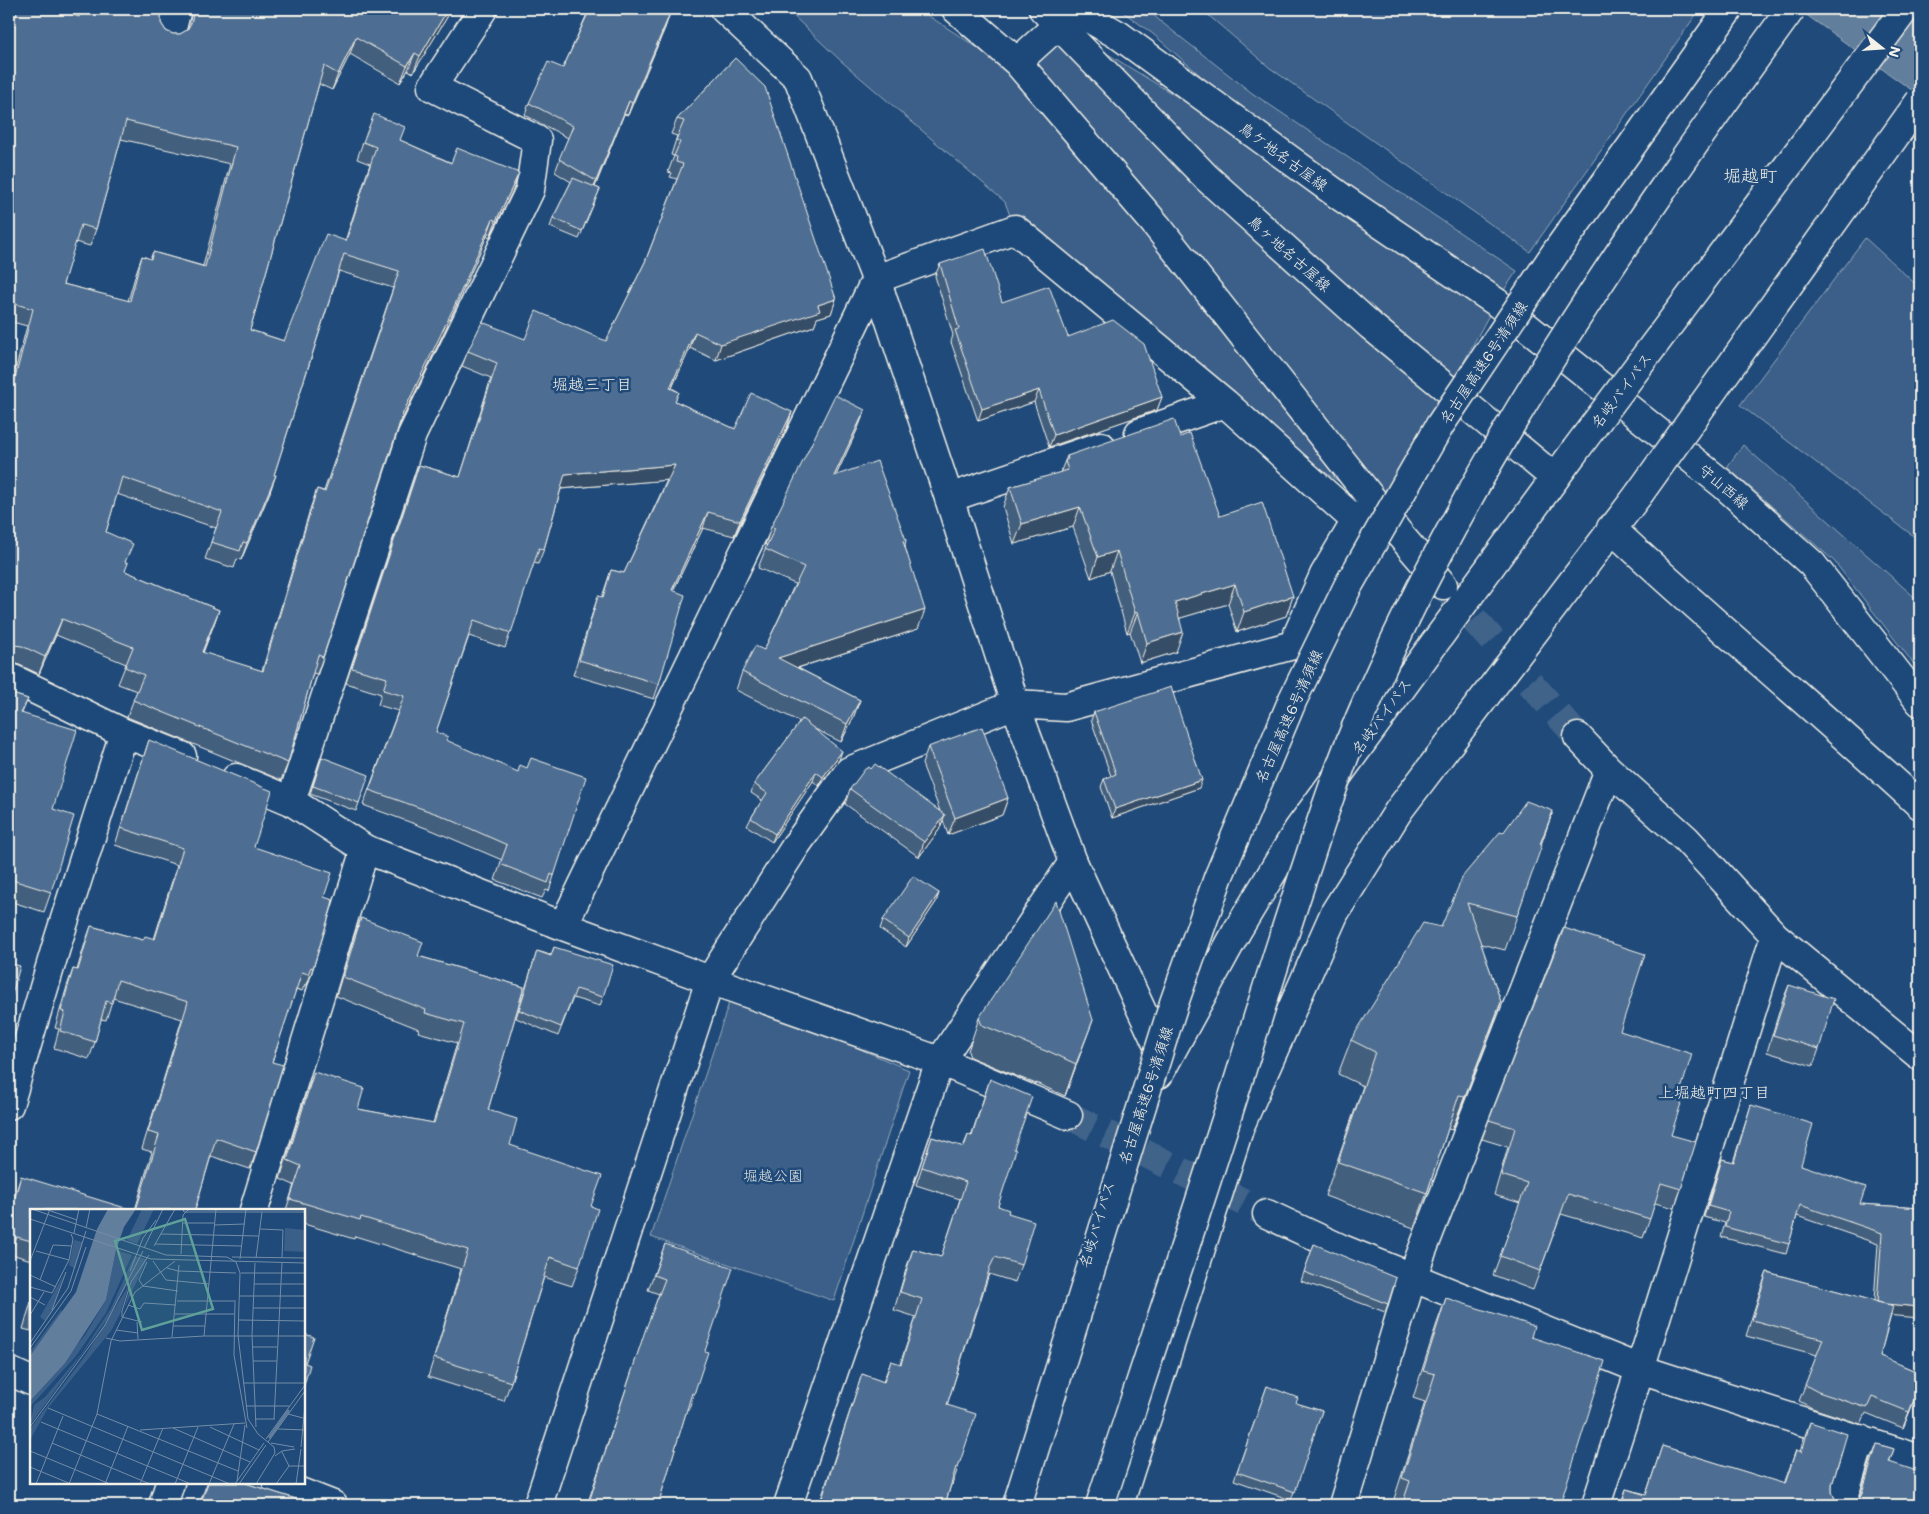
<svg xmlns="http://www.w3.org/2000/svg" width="1929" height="1514" font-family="Mali,'Klee One',sans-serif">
  <rect width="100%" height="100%" fill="#1f4a7a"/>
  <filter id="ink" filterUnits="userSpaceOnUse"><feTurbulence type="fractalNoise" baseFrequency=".02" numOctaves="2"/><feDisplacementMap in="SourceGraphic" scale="10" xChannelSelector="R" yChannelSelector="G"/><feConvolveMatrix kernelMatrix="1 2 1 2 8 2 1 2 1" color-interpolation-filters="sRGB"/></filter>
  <g filter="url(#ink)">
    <path fill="#3a5f88" stroke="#97a8b8" d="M786 9H918L975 46 1016 62 1059 24 1337 195 1153 34 1119 9H1147L1160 21 1252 93 1517 271 1496 302 1383 512 1225 403 1015 229 1005 202 841 61Z
      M1201 9H1700L1530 252 1270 68Z
      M1865 238 1920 288V541L1740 405Z
      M1743 445 1920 602V672L1834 561 1727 467Z
      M732 994 909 1070 834 1301 651 1237Z"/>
    <path fill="#627e9d" stroke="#9cacbb" d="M1798 9H1920V96Z"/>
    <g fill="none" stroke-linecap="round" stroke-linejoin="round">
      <path stroke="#3f638a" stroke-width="28" stroke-dasharray="28 14" stroke-linecap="butt" d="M1446 588 1578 737
        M1068 1115 1267 1214"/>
      <defs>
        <path id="street" d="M956 9 1017 62 1157 226 1401 536 1443 585
          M170 36 177 9
          M1017 62 1059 24
          M1139 433 1225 403
          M949 498 1101 446
          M9 677 124 733 182 756
          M1578 737 1609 770 1686 839 1775 936 1920 1056
          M236 778 291 801 365 849 563 926 710 980 940 1061 1068 1115
          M291 801 412 435 530 190 537 140 432 87 483 9
          M563 926 876 279 1015 229 1225 403 1356 521 1372 516
          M9 1105 57 944 124 733
          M254 1210 365 849
          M1267 1214 1342 1249 1640 1369 1920 1459
          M9 1371 31 1381
          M277 1483 333 1505
          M163 1505 170 1483
          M538 1505 710 980 797 844 849 771 1015 704 1066 707 1293 645 1324 575 1356 521
          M788 1505 940 1061 1073 862
          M1343 1505 1412 1277 1609 770
          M1596 1505 1640 1369 1775 936
          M1841 1505 1861 1439"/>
        <path id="secondary" d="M724 9 798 78 876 279 949 498 1015 704 1073 862 1165 1061
          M1043 9 1207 178 1371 326 1555 478
          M1073 9 1120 36 1341 197 1496 302 1724 485 1812 564 1920 702
          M1611 528C1712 623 1819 711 1920 805"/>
        <path id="highway" d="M1159 1074 1237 931 1298 830 1574 452
          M1119 1505 1240 1126 1335 912 1399 810 1639 494"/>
      </defs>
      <use href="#street" stroke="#f4f1e8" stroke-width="31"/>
      <use href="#secondary" stroke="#f4f1e8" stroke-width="31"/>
      <use href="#highway" stroke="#f4f1e8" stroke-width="31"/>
      <use href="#street" stroke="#1f4a7a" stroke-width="28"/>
      <use href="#secondary" stroke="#1f4a7a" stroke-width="28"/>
      <use href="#highway" stroke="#1f4a7a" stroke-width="28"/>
      <defs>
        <path id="highway-bridge" d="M1574 452 1905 9
          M1639 494 1920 101
          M1017 1505 1174 1003 1218 878 1293 699 1348 586 1440 425 1556 252 1729 9
          M1100 1505C1146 1365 1193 1225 1237 1085 1260 1010 1283 936 1308 862 1324 812 1341 761 1362 713 1471 459 1630 231 1791 9"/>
      </defs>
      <use href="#highway-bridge" stroke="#f4f1e8" stroke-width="31" stroke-linecap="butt"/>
      <use href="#highway-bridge" stroke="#1f4a7a" stroke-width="28"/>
    </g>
    <path fill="#425f7e" stroke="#f4f1e8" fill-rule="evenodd" d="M9 9H13L9 19Z
      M18 9 79 17 161 15V23L166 31 173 34H180L187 30 192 13V9H452L413 73 408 70 400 83 350 54 332 90 319 84 250 330 284 341 345 241 370 164 357 159 363 142 400 140 513 190 490 237 487 236 447 326 399 426 323 657 317 674 313 673 288 763 281 780 127 717 137 691 118 684 126 664 56 635 39 674 15 663 9 662V385L11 386 27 326 9 321V35ZM121 139 230 164 203 266 153 252 150 259 142 256 136 273 128 301 63 284 75 242 90 246 96 229ZM339 271 393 288 324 491 317 489 311 506 262 671 203 653 219 610 125 571 126 562 106 532 117 494 216 528 205 559 234 568 237 559 241 560 270 492 274 475Z
      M578 9H653L669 16 665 28 628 115 624 114 595 187 600 189 579 239 550 227 553 218 571 182 555 172 568 138 525 115 529 103 563 68 587 14Z
      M735 58 836 299 831 314 817 318 814 326 716 360 690 348 672 388 679 392 675 401 735 429 792 412 787 427 734 536 703 528 673 591 659 684 654 699 573 675 593 611 598 596 602 597 611 570 624 573 667 480 561 489 544 549 538 564 534 563 505 648 469 636 436 732 446 740 554 876 549 891 546 890 542 898 495 880 502 860 434 831 363 805 398 711 378 705 381 694 346 683 419 465 460 477 491 378 462 366 468 351 525 339 606 341 645 262 677 179 670 177 672 173 668 172 674 156 671 155 677 136 671 134 677 119Z
      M940 264 1002 302 1068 337 1162 397 1157 410 1049 447 1034 402 978 421 951 342 953 335 935 276Z
      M865 410 858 428 836 475 906 540 905 545 918 629 798 668 860 700 853 718 841 742 813 728 839 760 819 786 813 781 772 842 747 826 751 818 762 800 751 793 754 784 800 722 736 690 742 672 764 650 795 584 758 568 767 545H765L771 527Z
      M1180 437 1220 516 1293 596 1286 616 1237 632 1228 604 1180 618 1176 652 1140 663 1130 632 1127 633 1110 571 1091 578 1073 527 1014 544 1003 507 1010 487 1060 473 1067 456Z
      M9 693 28 699 22 713 53 809 51 892 44 912 9 901Z
      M1094 712 1199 788 1112 818 1101 787 1104 779 1111 776 1091 720Z
      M149 740 254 847 324 897 313 968 307 985 305 984 302 991 296 989 272 1062 256 1152 250 1169 211 1156 195 1210H135L152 1152 142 1149 182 1019 113 998 106 1020 101 1019 95 1042 89 1059 54 1048 59 1029 55 1028 67 986 73 969 77 970 85 943 91 926 143 940 154 939 177 865 115 845Z
      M928 747 1008 798 1002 815 948 835 943 820 939 830 919 857 845 804 850 789 871 769 940 811 922 764Z
      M322 757 359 803 356 811 310 794Z
      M1503 833 1541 845 1517 916 1505 950 1481 944 1501 1002 1452 1130 1448 1129 1427 1193 1414 1228 1325 1196 1363 1086 1338 1074 1351 1040 1441 927Z
      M939 893 936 902 906 947 880 929 883 920Z
      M361 918 418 956 524 987 488 1110 510 1145 591 1206 579 1267 572 1286 544 1277 511 1382 504 1401 428 1377 461 1269 355 1236 354 1239 304 1224V1210H286L294 1185 280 1179 307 1091 314 1072 358 1109 433 1123 457 1043 418 1032 419 1029 336 996 354 937Z
      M554 947 603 997 600 1006 573 998 558 1036 516 1018 537 951 551 955Z
      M1789 985 1819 1049 1813 1066 1767 1052 1782 1002Z
      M979 1018 1081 1052 1065 1096 1036 1083V1084L970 1057 968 1051Z
      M1620 1031 1679 1096 1671 1135 1681 1189 1674 1208 1655 1203 1643 1238 1561 1214 1533 1290 1493 1275 1520 1203 1494 1195 1508 1147 1482 1139 1489 1120Z
      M990 1079 1014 1149 998 1206 1008 1213 1021 1265 1015 1282 989 1274 947 1405 958 1468 952 1485H951L945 1505H819L862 1374 883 1382 891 1361 900 1364 916 1317 894 1310 907 1266 913 1249 941 1257 960 1199 916 1185 932 1137 963 1147 968 1135 971 1136Z
      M1751 1105 1801 1165 1860 1204 1920 1208 1880 1356 1920 1373V1386L1903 1428 1866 1413 1861 1424 1812 1408 1799 1401 1817 1355 1746 1336 1761 1288 1767 1272 1874 1301 1878 1244 1797 1216 1786 1254 1721 1237 1725 1223 1704 1217 1722 1159 1733 1162Z
      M21 1176 31 1210V1260L11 1254 9 1255V1214Z
      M665 1244 705 1351 694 1394 689 1409H687L658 1505H587L640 1347 659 1294 648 1290Z
      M1314 1244 1388 1304 1385 1312 1301 1281Z
      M1446 1298 1531 1337 1560 1505H1392L1425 1402 1413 1398 1436 1326Z
      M31 1302V1331L23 1329Z
      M1267 1386 1296 1403 1322 1411 1291 1500 1234 1480Z
      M1810 1422 1832 1485V1492L1835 1499 1842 1504H1851L1858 1500 1860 1497 1871 1460 1877 1444 1894 1449 1889 1463 1920 1505H1620L1626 1489 1646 1494 1662 1446 1784 1484 1796 1450 1800 1452 1804 1438Z
      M207 1483H245L315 1505H199Z"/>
    <path fill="#364d66" stroke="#f4f1e8" d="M448 9H452L413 73 420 56Z
      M669 16 665 28 628 115 632 103Z
      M356 37 350 54 332 90 338 74Z
      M415 53 408 70 400 83 407 66Z
      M629 101 624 114 592 194 596 181Z
      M519 173 513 190 490 237 496 221Z
      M493 219 487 236 447 326 397 430 403 413Z
      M836 299 831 314 817 318 814 326 716 360 721 344 818 305Z
      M695 332 690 348 665 403 670 388Z
      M1039 390 1034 402 978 421 982 409Z
      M1162 397 1157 410 1049 447 1054 435Z
      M865 410 858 428 827 495 834 476Z
      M792 412 787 427 734 536 740 521Z
      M675 465 669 480 559 489 565 474Z
      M276 475 270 492 241 560 247 543Z
      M1080 507 1073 527 1014 544 1022 524Z
      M708 512 703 528 666 606 672 590Z
      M1117 551 1110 571 1091 578 1098 557Z
      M1235 584 1228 604 1167 622 1175 602Z
      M1293 596 1286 616 1237 632 1244 612Z
      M219 610 213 627 196 669 202 652Z
      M925 610 918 629 772 676 778 658Z
      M1138 612 1130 632 1127 633 1135 613Z
      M62 619 56 635 39 674 45 657Z
      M1183 632 1176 652 1140 663 1147 643Z
      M14 645 9 658V646Z
      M860 700 853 718 841 742 847 724Z
      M842 751 839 760 819 786 823 777Z
      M816 772 813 781 772 842 775 834Z
      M1202 780 1199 788 1112 818 1115 809Z
      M1008 798 1002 815 948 835 955 818Z
      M1553 811 1541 845 1540 844Z
      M945 815 939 830 919 857 924 842Z
      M939 893 936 902 906 947 909 938Z
      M1501 1002 1489 1037 1452 1130 1465 1096Z
      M1093 1020 1081 1052 1065 1096 1076 1064Z
      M17 1237 11 1254 9 1255V1242Z
      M1877 1303 1920 1307V1318L1874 1314Z
      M1920 1385V1386L1903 1428 1909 1412Z"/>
    <path fill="#4d6e92" stroke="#f4f1e8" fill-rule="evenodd" d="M18 9H56L79 17 82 9H163L161 15V23L166 31 173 34H180L187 30 191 23 195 9H448L420 56 415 53 407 66 356 37 338 74 324 66 250 330 284 341 326 234 346 241 376 147 363 142 374 114 405 127 400 140 451 163 457 148 519 173 496 221 493 219 453 309 403 413 323 657 318 655 288 763 133 700 144 675 125 667 133 647 62 619 45 657 22 646 14 645 9 646V385L13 386 33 309 9 302V44L15 24 13 23ZM126 121 236 147 205 267 153 252 151 259 142 256 130 301 63 284 81 225 96 229ZM344 254 399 271 325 492 317 489 263 671 202 652 219 610 125 571 128 563 125 562 133 544 106 532 122 477 222 512 211 542 240 551 243 542 247 543 276 475H274Z
      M590 9H653L669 16 632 103 629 101 596 181 559 159 573 126 529 103 548 62 563 68Z
      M735 58 765 87 836 299 818 305 820 311 721 344 695 332 670 388 679 392 675 401 735 429 751 393 792 412 740 521 708 512 672 590 685 595 659 684 579 660 598 596 603 597 611 570 624 573 675 465 565 474 544 549 539 548 511 633 474 620 436 732 448 737 446 740 518 772 520 765 527 768 531 758 586 777 554 876 551 874 548 883 500 864 507 845 440 815 369 790 404 696 383 690 387 678 352 668 419 465 460 477 497 363 468 351 482 322 525 339 536 311 606 341 645 262 683 164 676 162 677 157 674 156 680 142 676 140 684 121 677 119Z
      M573 178 600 189 582 231 553 218Z
      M985 249 1002 302 1049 286 1068 337 1113 320 1144 344 1162 397 1054 435 1039 390 982 409 955 330 959 329 940 264Z
      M835 395 865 410 834 476 877 461 906 540 903 541 925 610 778 658 860 700 847 724 742 672 755 646 764 650 804 567 765 549 775 528 771 527Z
      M1174 419 1180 437 1190 433 1220 516 1262 502 1293 596 1244 612 1235 584 1175 602 1183 632 1147 643 1138 612 1135 613 1117 551 1098 557 1080 507 1022 524 1010 487 1068 470 1065 461 1068 459 1067 456Z
      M1171 687 1202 780 1115 809 1104 779 1116 774 1094 712Z
      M9 693 28 699 21 713 77 730 53 809 74 816 51 892 9 879Z
      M802 719 842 751 823 777 816 772 775 834 751 818 767 793 754 784Z
      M982 727 1008 798 955 818 928 747Z
      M149 740 272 791 254 847 332 873 324 897 333 900 331 909 313 968 311 967 308 974 302 972 272 1062 283 1065 256 1152 216 1138 195 1210H136L159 1135 148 1132 188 1002 118 980 112 1003 106 1001 95 1042 60 1031 65 1012 61 1011 73 969 78 970 91 926 143 940 145 936 155 939 183 848 121 828Z
      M322 757 369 775 359 803 313 786Z
      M875 764 945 815 924 842 850 789 865 769 869 767 871 769Z
      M1526 801 1553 811 1540 844 1542 845 1517 916 1467 903 1501 1002 1465 1096 1459 1095 1427 1193 1338 1162 1375 1052 1351 1040 1423 923 1441 927 1463 876 1500 832 1503 833Z
      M913 876 939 893 909 938 883 920Z
      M1056 901 1093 1020 1076 1064 1048 1051V1052L982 1025 979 1018Z
      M361 918 423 942 418 956 524 987 488 1110 517 1119 510 1145 602 1176 591 1206 598 1209 579 1267 550 1257 511 1382 434 1358 468 1250 361 1217 360 1220 290 1199 301 1166 287 1160 314 1072 364 1088 358 1109 434 1123 464 1024 425 1013 426 1010 343 977Z
      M1564 928 1645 954 1620 1031 1692 1054 1679 1096 1683 1097 1671 1135 1696 1142 1681 1189 1661 1183 1650 1219 1568 1194 1540 1271 1500 1256 1527 1183 1501 1175 1515 1128 1489 1120Z
      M554 947 613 965 603 997 576 989 561 1027 519 1010 537 951 551 956Z
      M9 963 20 966 9 1005Z
      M1789 985 1834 999 1819 1049 1773 1035Z
      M990 1079 1032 1097 1014 1149 1016 1150 998 1206 1009 1210 1008 1213 1034 1221 1021 1265 995 1257 990 1267 947 1405 976 1414 958 1468 956 1467 945 1505H820L862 1374 884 1382 891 1361 901 1364 922 1299 900 1292 913 1249 941 1257 966 1182 922 1167 932 1137 964 1147 968 1135 972 1136Z
      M1751 1105 1813 1124 1801 1165 1866 1187 1860 1204 1920 1208V1307L1886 1304 1877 1302 1882 1233 1800 1205 1789 1244 1725 1227 1729 1212 1708 1206 1722 1159 1734 1162Z
      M21 1176 132 1210H31V1241L17 1237 9 1242V1218Z
      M665 1244 733 1268 705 1351 708 1352 694 1394 692 1393 658 1505H588L645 1331 665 1279 654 1275Z
      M1314 1244 1396 1278 1388 1304 1304 1272Z
      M1767 1272 1893 1306 1880 1356 1920 1373V1385L1909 1412 1872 1397 1867 1408 1818 1392 1805 1385 1823 1339 1752 1320Z
      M1446 1298 1534 1326 1531 1337 1605 1361 1560 1505H1402L1410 1481 1402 1478 1435 1374 1423 1371Z
      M304 1334 314 1337 305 1363 310 1365 304 1385Z
      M1267 1386 1298 1398 1296 1403 1322 1411 1295 1492 1237 1472Z
      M1810 1422 1847 1434 1832 1485V1492L1835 1499 1842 1504H1851L1858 1500 1862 1494 1877 1444 1894 1449 1889 1462 1920 1472V1505H1622L1626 1489 1646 1495 1662 1446 1785 1484 1796 1450 1802 1452Z
      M208 1483H245L315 1505H200Z"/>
  </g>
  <g text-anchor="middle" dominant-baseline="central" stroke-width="5" stroke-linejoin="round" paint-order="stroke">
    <g font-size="15" fill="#f4f1e8" stroke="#1f4a7a">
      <text transform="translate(1284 156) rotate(36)">鳥ケ地名古屋線</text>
      <text transform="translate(1290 253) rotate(42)">鳥ヶ地名古屋線</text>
      <text transform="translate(1483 362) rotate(-56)">名古屋高速6号清須線</text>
      <text transform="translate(1621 390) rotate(-53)">名岐バイパス</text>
      <text transform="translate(1724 486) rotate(40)">守山西線</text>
      <text transform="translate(1288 716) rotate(-66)">名古屋高速6号清須線</text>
      <text transform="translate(1381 716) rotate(-54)">名岐バイパス</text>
      <text transform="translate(1145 1095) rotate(-72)">名古屋高速6号清須線</text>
      <text transform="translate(1096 1224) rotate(-73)">名岐バイパス</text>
    </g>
    <g font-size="15" fill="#e1e2de" stroke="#1f4a7a">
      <text x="773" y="1175">堀越公園</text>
    </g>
    <g font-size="16" fill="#f4f1e8" stroke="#1f4a7a">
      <text x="592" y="383">堀越三丁目</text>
      <text x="1714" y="1091">上堀越町四丁目</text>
    </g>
    <g font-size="18" fill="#f4f1e8" stroke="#1f4a7a">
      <text x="1750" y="175">堀越町</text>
    </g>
  </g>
  <g transform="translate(30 1209)">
    <rect width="275" height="275" fill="#1f4a7a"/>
    <path d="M112 0H124L107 35 97 31ZM255 19 275 21V43L254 42ZM44 31 53 33 45 60 39 56ZM86 41 102 46 76 104 46 147 0 198V192L55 126 76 91ZM104 47 117 50 94 100 101 75 99 72 79 108 0 216 4 196 15 188 52 144 81 99ZM34 65 21 104 15 112 10 108ZM99 76 90 105 81 122 18 199 0 231V220L55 147ZM31 101 33 103 0 147V143Z" fill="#3a5f88"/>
    <path d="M78 0H106L94 18 86 41 76 91 35 154 0 192V147L46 83 67 20Z" fill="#627e9d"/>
    <path fill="none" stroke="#627e9d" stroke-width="2.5" d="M239 229 259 201"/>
    <path fill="none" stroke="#748da6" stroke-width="1" d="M2 0 136 46 197 48 206 53 210 64 208 126 218 210 228 225 244 238 245 244 226 275M15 0 47 11M153 0 154 3H275M0 10 121 50 275 54M153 14H184M184 16 215 15M56 19 60 0M230 20 253 21 252 49M44 24 49 0M131 25 229 27M125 35 211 37M124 37 145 0M114 39 133 0M6 42 39 51M151 45 153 6 159 0M202 48 275 49M226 49 232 3M210 50 216 0M0 52 20 0M123 52 136 71 179 75M117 53 109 71 113 77 148 82M225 54 222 126 226 218M137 59 148 62 206 64M100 62 113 29 126 11M211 64H275M0 66 26 78M10 71 23 36 42 37M224 75H275M0 78 22 84 39 51 43 30 41 25M209 87H275M0 88 15 96M205 91 204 146 217 219M147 92H204M98 96 110 100 114 94 146 96M223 99H275M22 101 36 63M145 105H204M0 106 14 83M209 111 275 112M107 113 108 130M112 113 92 108V102L101 73 119 46M143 117H175M86 121 108 124M174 127 186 0M142 128 149 56M76 129 90 132 174 127H275M0 134 38 79 56 22M222 138H247M0 139 41 82 56 38M223 152H247M213 174H275M216 197H259M18 199 200 275M67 205 208 262M258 205 273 209M225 210H245M244 210 252 54M11 213 161 275M0 218 75 116 113 42M180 218 229 241M143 219 220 253M248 220 275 221M110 221 215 214M236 230 275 176M238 233 275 182M22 234 120 275M241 234 264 238M271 238 275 196M0 242 80 275M245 247 252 242 265 240M259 257H275M0 258 41 275M207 272 215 216M6 275 33 207M39 275 67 205 81 132 105 83 145 52M75 275 98 217M110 275 133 219M145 275 168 218M179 275 204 215M205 275 234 234M209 275 236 236M246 275 259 257 252 243M266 275 271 240"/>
    <path fill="#5fa199" fill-opacity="0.15" stroke="#5fa199" stroke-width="2.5" d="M155 10 183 100 112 121 85 32Z"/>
    <rect width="275" height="275" fill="none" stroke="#f4f1e8" stroke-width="2.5"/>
  </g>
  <rect width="1929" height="1514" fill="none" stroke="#1f4a7a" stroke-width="30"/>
  <rect x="15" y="15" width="1899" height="1484" fill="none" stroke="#f4f1e8" stroke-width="2" filter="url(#ink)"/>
  <g transform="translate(1882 48) rotate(107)" stroke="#1f4a7a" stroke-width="4" paint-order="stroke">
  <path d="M0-4L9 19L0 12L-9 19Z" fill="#f4f1e8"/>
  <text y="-8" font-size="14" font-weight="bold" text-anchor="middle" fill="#f4f1e8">N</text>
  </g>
</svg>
